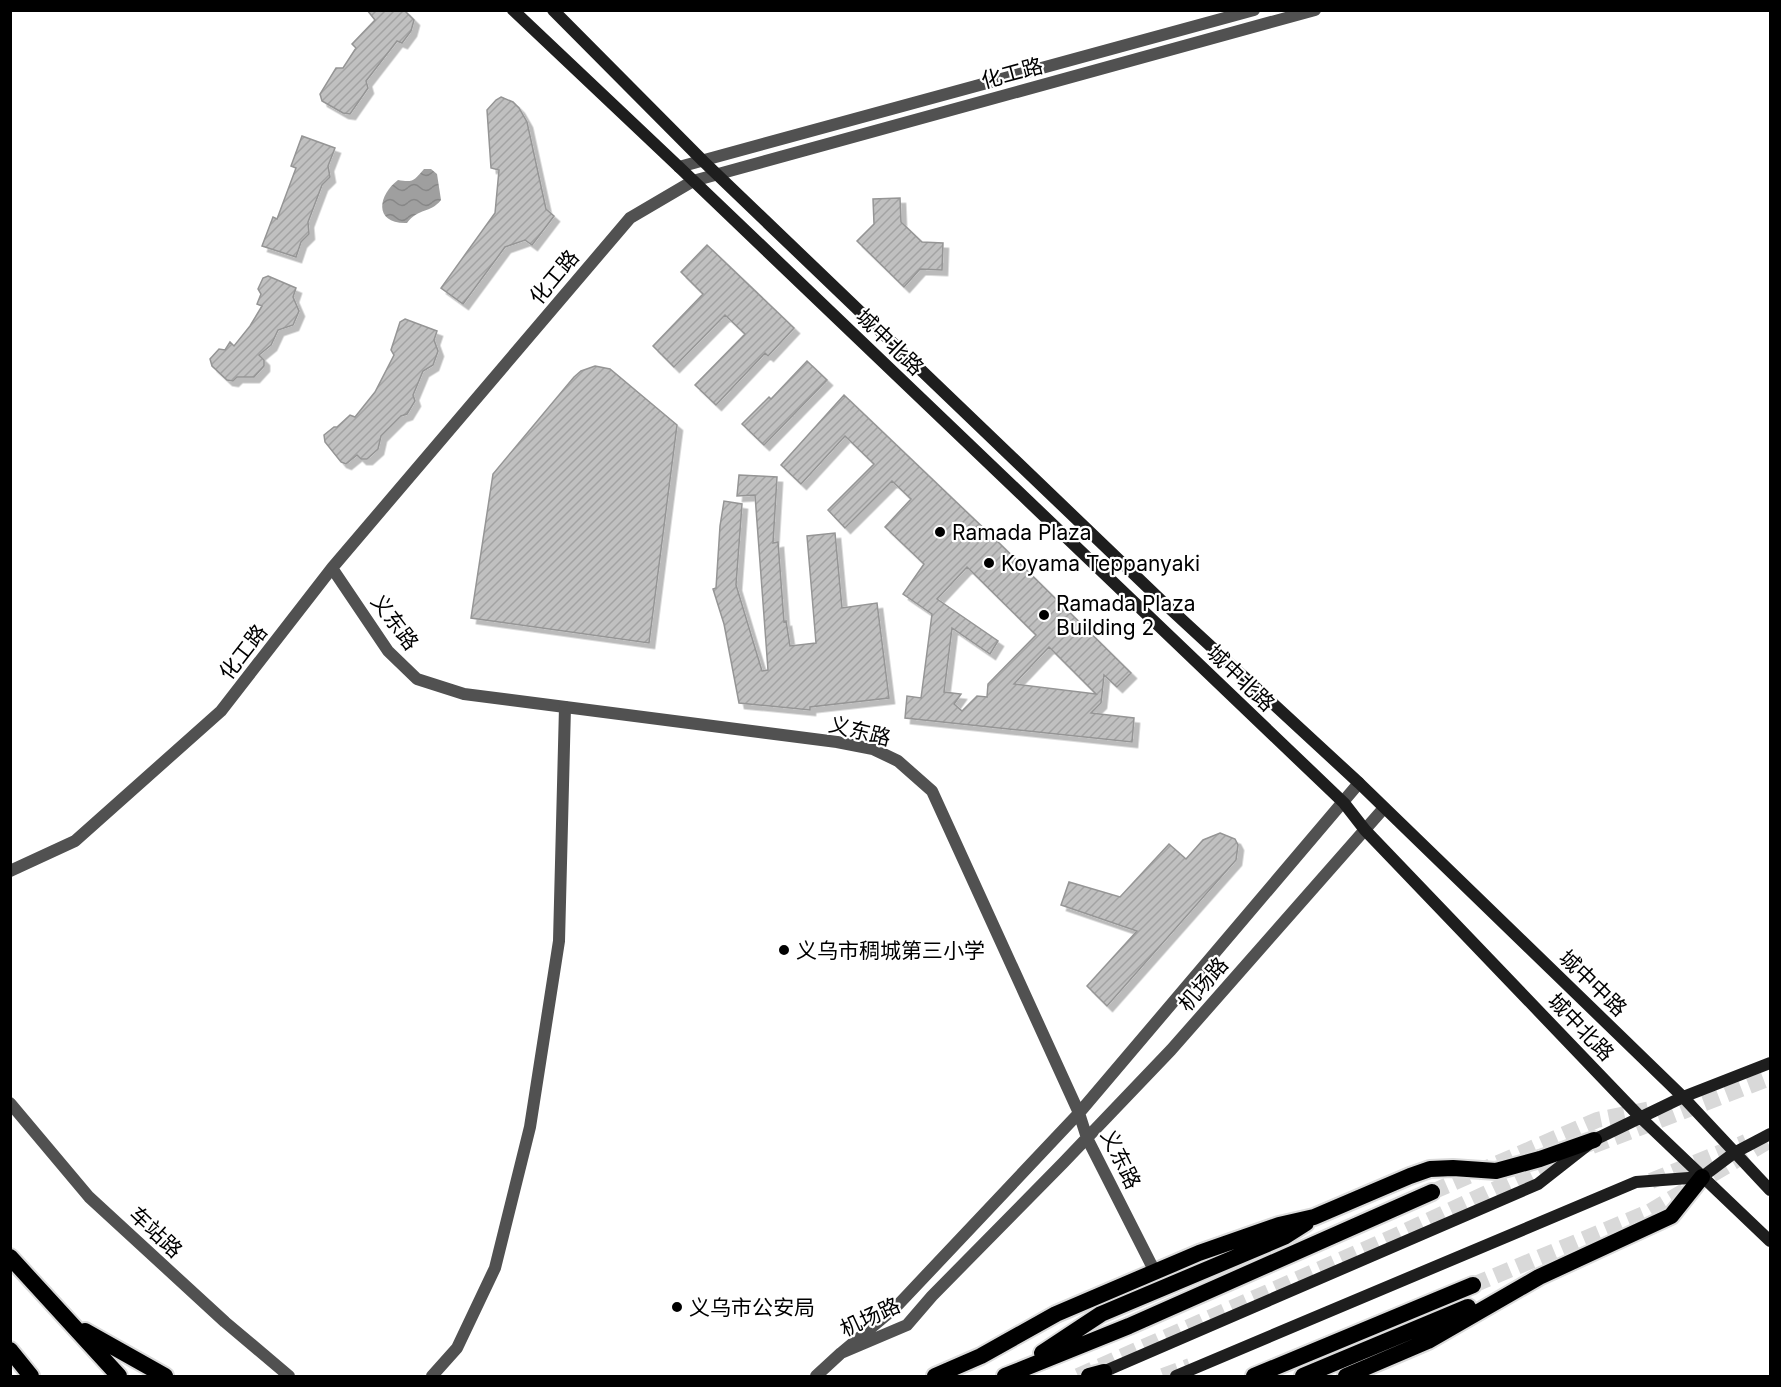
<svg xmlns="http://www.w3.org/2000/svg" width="1781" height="1387" font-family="Inter,'Noto Sans SC',sans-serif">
  <defs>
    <pattern id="water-waves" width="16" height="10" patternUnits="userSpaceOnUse" patternTransform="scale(1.5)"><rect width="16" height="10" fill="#9f9f9f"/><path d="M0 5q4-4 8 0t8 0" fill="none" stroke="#878787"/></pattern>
    <pattern id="building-hatch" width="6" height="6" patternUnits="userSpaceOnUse" patternTransform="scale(1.5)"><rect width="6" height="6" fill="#c0c0c0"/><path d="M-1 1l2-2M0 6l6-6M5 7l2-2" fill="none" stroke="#a3a3a3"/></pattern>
    <filter id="shadow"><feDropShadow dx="5.5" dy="5.5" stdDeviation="0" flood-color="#0004"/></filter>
  </defs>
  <rect width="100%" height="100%" fill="#fff"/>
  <path fill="url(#water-waves)" d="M424 169H431L437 174 441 200C430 214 419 207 407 223 373 224 378 195 398 180 414 183 414 180 424 169Z"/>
  <path fill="url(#building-hatch)" stroke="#959595" stroke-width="1.5" fill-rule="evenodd" filter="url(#shadow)" d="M367 10H404L414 20 411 31 402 43 397 41 366 81 368 88 350 114 343 113 322 101 320 94 336 68H343L356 48 352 44 375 20Z
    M501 97 513 102 519 108 527 122 546 209 554 216 532 245 525 240 505 247 463 304 441 288 495 213 499 170 491 168 487 110 496 100Z
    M302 136 335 148 328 166 330 177 322 185 308 222 309 234 301 242 296 257 262 246 273 217 277 219 296 168 291 166Z
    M900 198 901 222 922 242 943 243 942 270 920 269 904 287 857 241 874 224 873 199Z
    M707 245 794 328 768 356 765 353 716 405 695 385 745 334 725 315 674 367 653 346 703 294 681 272Z
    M268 276 296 288 293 297 299 311 293 325 278 330 271 345 259 355 264 360V366L254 377H237L233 381 227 380 212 366 210 359 219 349 225 350 230 342 234 346 250 326 262 306 257 304 261 294 258 289 263 278Z
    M405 319 437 331 434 340 438 351 433 365 423 371 413 395 415 401 407 414 401 416 381 436 378 449 367 459H361L357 455 346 464 341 462 325 442 324 435 334 427H337L350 415 355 417 375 392 394 355 391 350 400 322Z
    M807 361 827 380 764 445 742 424 769 397 771 399Z
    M595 366 610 369 677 425 649 643 471 618 493 474 574 377 581 371Z
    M844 395 994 538 1131 673 1117 687 1104 675 1101 703 1091 713 1134 718 1132 742 905 718 907 696 921 698 932 614 903 594 924 564 885 527 911 499 892 481 845 528 828 510 874 464 845 436 801 484 781 465ZM967 567 1036 635 988 684 987 697 977 696 962 711 954 704 961 694 944 692 952 628 990 654 998 641 937 599ZM1049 647 1096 694 1014 684Z
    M739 475 777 477 773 543 778 542 784 622 786 621 790 646 816 643 807 536 835 533 842 608 877 603 889 698 810 707V710L739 703 724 624 713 589 716 588 720 526 724 501 742 504 736 585 762 671 768 670 755 495 737 496Z
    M1220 833 1235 839 1238 845 1236 860 1107 1006 1087 986 1137 931 1061 905 1069 882 1120 897 1169 844 1186 859 1203 840Z"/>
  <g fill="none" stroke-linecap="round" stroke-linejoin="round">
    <path stroke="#d9d9d9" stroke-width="16" stroke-dasharray="16 8" stroke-linecap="butt" d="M1592 1146 1770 1078
      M1651 1181 1746 1142
      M1432 1192 1597 1120 1651 1109
      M1473 1285 1649 1212 1770 1140
      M1078 1376 1395 1236 1562 1158
      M1163 1376 1190 1366"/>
    <defs>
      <path id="trunk" d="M10 1257 119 1376
        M85 1331 165 1376
        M10 1350 31 1376
        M1042 1353 1101 1314 1284 1237 1306 1223
        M935 1376 981 1356 1056 1314 1199 1253 1279 1225 1314 1217 1410 1176 1430 1169 1453 1168 1496 1171 1540 1159 1594 1140
        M1005 1376 1129 1326 1432 1192
        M1089 1376 1104 1372
        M1254 1376 1473 1285
        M1303 1376 1468 1307
        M1346 1376 1428 1341 1539 1277 1671 1216 1702 1177"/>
    </defs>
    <use href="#trunk" stroke="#dbdbdb" stroke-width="20"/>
    <path stroke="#515151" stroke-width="12" d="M332 568 388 651 417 679 464 694 837 742 873 749 898 761 932 791 1079 1113 1087 1138 1155 1272
      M1359 783 1079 1113 896 1307 841 1353 907 1325 932 1296 1063 1163 1171 1050 1384 808
      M10 871 75 841 221 711 332 568 630 218 693 181
      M816 1376 841 1353"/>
    <path stroke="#515151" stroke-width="12" d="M679 167 1254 10
      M693 181 1315 10
      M10 1103 89 1197 225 1322 289 1376
      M432 1376 457 1348 495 1268 530 1127 559 941 565 707"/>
    <path stroke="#1e1e1e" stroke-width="12" d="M513 10 679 167 1344 803 1365 830 1640 1117 1770 1241
      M553 10 703 161 1166 605 1359 783 1683 1097 1770 1190
      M1096 1375 1538 1184 1594 1140 1683 1097 1770 1063
      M1176 1376 1636 1182 1702 1177 1734 1153 1770 1134"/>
    <use href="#trunk" stroke="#000" stroke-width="16"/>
  </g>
  <g fill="#000" stroke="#fff" stroke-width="2">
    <circle cx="940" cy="532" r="6"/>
    <circle cx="989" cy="563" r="6"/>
    <circle cx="1044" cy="615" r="6"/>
    <circle cx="784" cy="950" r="6"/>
    <circle cx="677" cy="1307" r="6"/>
  </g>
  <g text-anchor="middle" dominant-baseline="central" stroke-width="4.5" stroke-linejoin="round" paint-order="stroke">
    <g font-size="21" fill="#000" stroke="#fff">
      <text transform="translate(1012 73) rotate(-15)">化工路</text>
      <text transform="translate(554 277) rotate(-50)">化工路</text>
      <text transform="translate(890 342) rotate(44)">城中北路</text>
      <text transform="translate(395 622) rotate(53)">义东路</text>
      <text transform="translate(243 652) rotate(-52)">化工路</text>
      <text transform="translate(1241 678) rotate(44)">城中北路</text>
      <text transform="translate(860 731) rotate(14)">义东路</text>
      <text transform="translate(1593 983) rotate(44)">城中中路</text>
      <text transform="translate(1203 984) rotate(-49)">机场路</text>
      <text transform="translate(1581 1027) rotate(46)">城中北路</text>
      <text transform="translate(1121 1159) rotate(64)">义东路</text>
      <text transform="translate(156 1232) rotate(43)">车站路</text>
      <text transform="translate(870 1317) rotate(-25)">机场路</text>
    </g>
    <g font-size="21" fill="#000" stroke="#fff" text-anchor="start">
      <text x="952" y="532">Ramada Plaza</text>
      <text x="1001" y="563">Koyama Teppanyaki</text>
      <text x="1056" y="603">Ramada Plaza<tspan x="1056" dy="24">Building 2</tspan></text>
      <text x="796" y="950">义乌市稠城第三小学</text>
      <text x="689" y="1307">义乌市公安局</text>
    </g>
  </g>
  <rect width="1781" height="1387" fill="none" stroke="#000000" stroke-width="24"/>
</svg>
